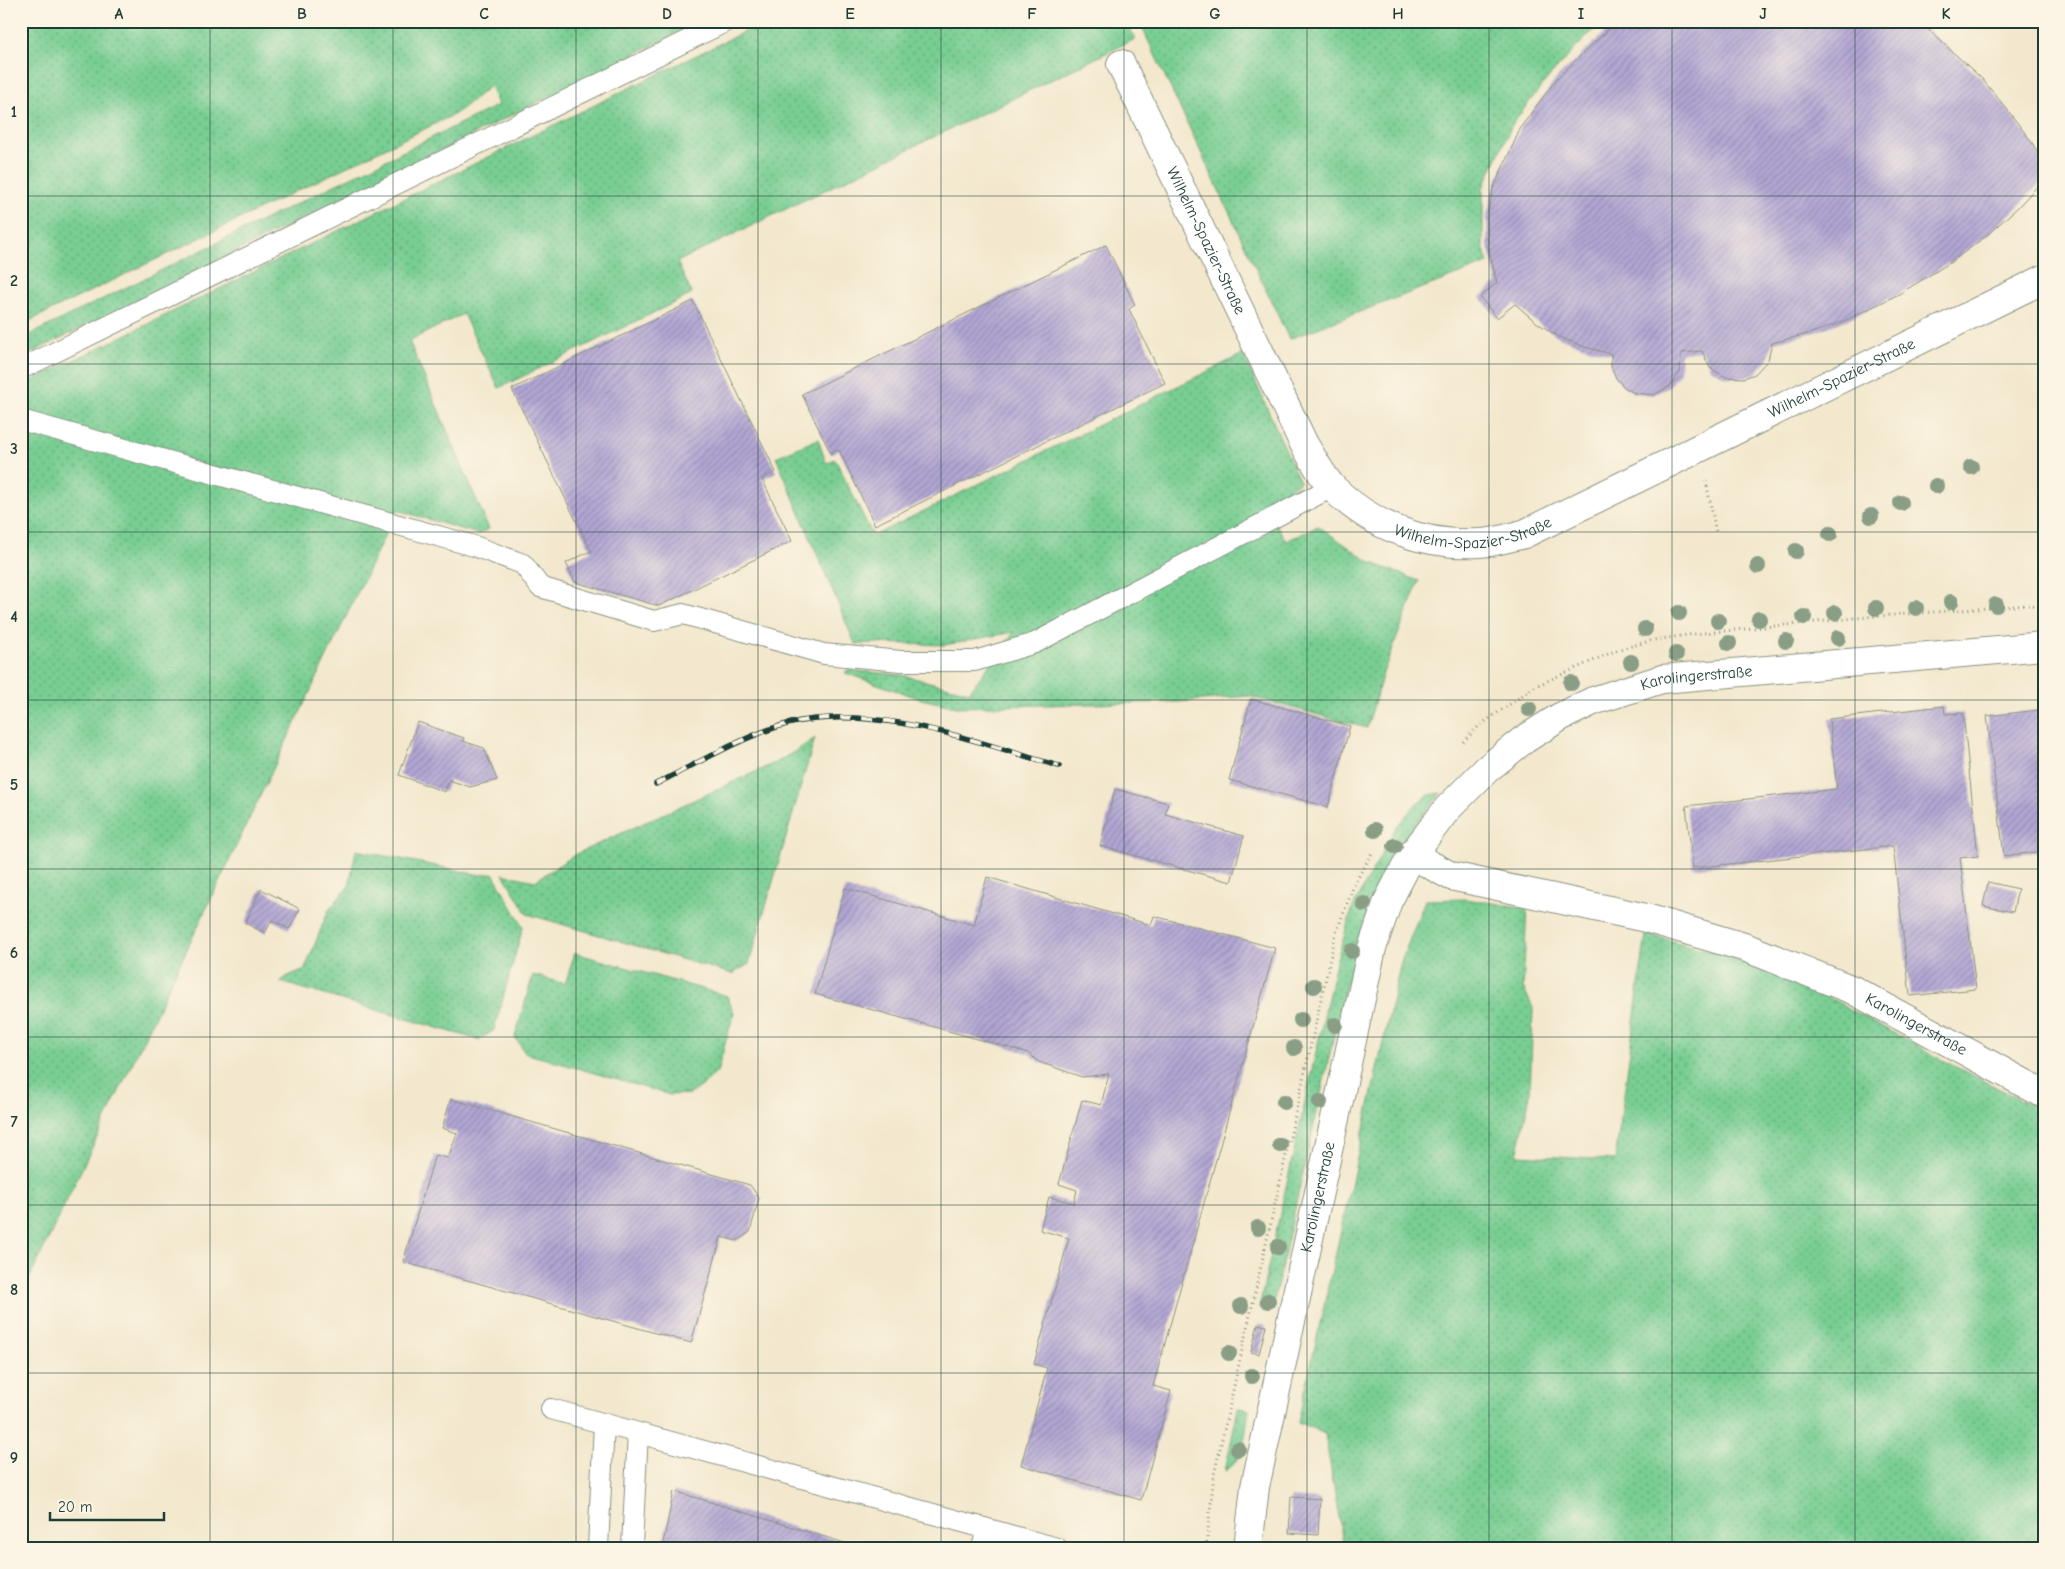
<svg xmlns="http://www.w3.org/2000/svg" width="2065" height="1569" font-family="'Comic Neue',sans-serif">
  <defs>
    <pattern id="grass-dots" width="8" height="8" patternUnits="userSpaceOnUse" patternTransform="scale(1.25)"><rect width="8" height="8" fill="#78ce93"/><path d="M2 2h.1M6 6h.1" fill="none" stroke="#62a879" stroke-width="1.8" stroke-linecap="round"/></pattern>
    <pattern id="building-hatch" width="6" height="6" patternUnits="userSpaceOnUse" patternTransform="scale(1.25)"><rect width="6" height="6" fill="#b2a6d4"/><path d="M-1 1l2-2M0 6l6-6M5 7l2-2" fill="none" stroke="#9088ad"/></pattern>
  </defs>
  <rect width="100%" height="100%" fill="#fcf5e5"/>
  <filter id="ink" filterUnits="userSpaceOnUse"><feTurbulence type="fractalNoise" baseFrequency=".02" numOctaves="2"/><feDisplacementMap in="SourceGraphic" scale="10" xChannelSelector="R" yChannelSelector="G"/><feConvolveMatrix kernelMatrix="1 2 1 2 8 2 1 2 1" color-interpolation-filters="sRGB"/></filter>
  <filter id="wash" filterUnits="userSpaceOnUse"><feTurbulence type="fractalNoise" baseFrequency=".0096" numOctaves="4" result="noise"/><feDisplacementMap in="SourceGraphic" scale="20" xChannelSelector="R" yChannelSelector="G"/><feGaussianBlur stdDeviation="1.12" result="paint"/><feColorMatrix in="noise" values="0 0 0 0 0 0 0 0 0 0 0 0 0 0 0 0 0 1.4 0 .05"/><feComposite in="paint" operator="in"/></filter>
  <g filter="url(#wash)">
    <rect width="100%" height="100%" fill="#f3e8cd"/>
    <path fill="url(#grass-dots)" stroke="#4c8664" d="M21 21H702L21 358V339L498 105 490 86 455 114 21 325Z
      M766 21H1127L1135 39 677 262 692 294 499 388 463 314 409 341 489 529 478 534 397 510 21 1296V386Z
      M1139 21H1607L1588 35 1548 78 1513 123 1483 188V246L1488 263 1289 339Z
      M1243 354 1300 482 1265 505 1286 541 1318 526 1370 562 1419 581 1383 673 1367 728 1249 696 1178 702 956 707 921 699 845 673 847 670 902 675 969 692 1014 632 944 645 876 643 855 644 776 457 818 439 826 463 835 459 873 536Z
      M815 738 749 964 732 974 527 914 503 874 535 881 576 854 777 762 799 749Z
      M1441 793 1407 834 1376 888 1359 939 1342 1000 1272 1310 1259 1308 1336 962 1353 907 1396 827 1417 803 1429 795Z
      M356 850 481 875 493 873 523 927 494 1030 479 1040 280 982 288 976 305 969 328 911 349 886Z
      M1465 899 1527 908 1523 987 1533 1008 1530 1095 1517 1155 1615 1160 1646 934 1718 953 1819 992 1948 1063 2044 1111V1548H1344L1325 1434 1298 1422 1401 962 1425 900Z
      M575 953 727 996 734 1013 717 1072 705 1084 690 1094 670 1095 525 1053 515 1037 533 975 565 984Z
      M1238 1408 1249 1410C1245 1431 1246 1459 1225 1471Z"/>
    <g id="blocks">
      <path fill="url(#building-hatch)" d="M1620 21H1919L1982 79 2006 108 2031 141 2044 164V179L2018 207 1986 236 1951 262 1899 294 1846 320 1815 332 1772 343 1768 360 1755 374 1744 378 1726 377 1710 368 1702 351 1681 353 1680 372 1669 387 1653 395 1634 393 1624 387 1616 378 1611 366V354L1585 347 1559 337 1536 322 1515 304 1497 318 1480 297 1497 283 1488 246 1487 217 1493 189 1521 127 1557 78 1600 37Z
        M1106 245 1135 305 1129 309 1165 383 875 525 839 450 831 454 802 394Z
        M693 301 776 472 762 479 792 541 659 606 575 582 566 563 591 551 512 389Z
        M1251 699 1350 726 1328 807 1229 780Z
        M1944 706 1945 714 1963 713 1978 856 1960 858 1976 989 1910 996 1893 846 1693 868 1686 806 1837 789 1829 719Z
        M2039 710 2040 718 2044 717V851L2004 856 1987 716Z
        M418 722 464 738 463 741 484 748 497 780 470 787 449 780 445 792 399 775Z
        M1115 789 1168 803 1165 814 1244 836 1231 882 1100 846Z
        M987 877 1151 925 1154 916 1275 948 1153 1386 1171 1391 1141 1500 1021 1465 1047 1368 1034 1364 1069 1238 1040 1230 1049 1197 1074 1203 1077 1190 1059 1184 1082 1100 1101 1105 1109 1074 1082 1077 1039 1062 1028 1053 815 994 845 888 974 925Z
        M1988 882 2018 889 2013 912 1983 906Z
        M261 889 300 909 289 929 272 920 265 933 245 923Z
        M451 1099 750 1185 759 1198 750 1232 737 1241 721 1237 691 1343 403 1262 435 1155 448 1158 457 1133 442 1128Z
        M1258 1324 1266 1326 1259 1354 1251 1352Z
        M674 1491 858 1547V1548H662Z
        M1291 1497 1320 1499 1318 1535 1289 1533Z"/>
    </g>
  </g>
  <g filter="url(#ink)">
    <use href="#blocks" fill-opacity="0" stroke="#899280" stroke-width="1"/>
    <g fill="none" stroke-linecap="round" stroke-linejoin="round">
      <defs>
        <path id="service" d="M21 369 727 21
          M21 420 474 546 523 564 540 587 654 621 683 614 824 654 901 661H975L1035 643 1332 487
          M551 1409 1057 1548
          M632 1546 638 1433
          M598 1548 604 1424
          M982 1548 987 1529"/>
        <g id="minor">
          <path id="s1" d="M1121 64 1304 444C1313 458 1322 477 1334 489 1373 527 1424 546 1479 543 1494 543 1510 537 1524 534L2044 279"/>
          <path id="s2" d="M1412 855 1451 876 1646 918 1747 948 1853 990 2044 1094"/>
        </g>
        <g id="tertiary">
          <path id="s3" d="M1248 1548 1255 1487 1372 948 1388 901 1412 855 1447 809 1487 769 1522 741 1560 717 1593 701 1662 679 2044 646"/>
        </g>
      </defs>
      <use href="#service" stroke="#899280" stroke-width="22"/>
      <use href="#minor" stroke="#899280" stroke-width="30"/>
      <use href="#tertiary" stroke="#899280" stroke-width="30"/>
      <path stroke="#899280" stroke-width="3" stroke-dasharray="1 4" stroke-linecap="butt" d="M1706 481 1716 532
        M1463 742 1480 725 1536 686 1617 650 1654 640 1694 634 1866 617 2029 605 2044 606
        M1206 1548 1214 1475 1336 933 1355 883 1372 853"/>
      <use href="#service" stroke="#fff" stroke-width="20"/>
      <use href="#minor" stroke="#fff" stroke-width="28"/>
      <use href="#tertiary" stroke="#fff" stroke-width="28"/>
      <defs>
        <path id="rail" d="M656 784C696 764 745 735 787 724 874 702 975 742 1059 766"/>
      </defs>
      <use href="#rail" stroke="#1f3d34" stroke-width="5.5"/>
      <use href="#rail" stroke="#fcf5e5" stroke-width="4" stroke-dasharray="11" stroke-linecap="butt"/>
    </g>
    <g fill="#8a9e86">
      <circle cx="1971" cy="467" r="8"/>
      <circle cx="1936" cy="486" r="8"/>
      <circle cx="1901" cy="503" r="8"/>
      <circle cx="1871" cy="516" r="8"/>
      <circle cx="1830" cy="534" r="8"/>
      <circle cx="1796" cy="551" r="8"/>
      <circle cx="1758" cy="566" r="8"/>
      <circle cx="1951" cy="602" r="8"/>
      <circle cx="1996" cy="605" r="8"/>
      <circle cx="1876" cy="608" r="8"/>
      <circle cx="1916" cy="608" r="8"/>
      <circle cx="1679" cy="613" r="8"/>
      <circle cx="1835" cy="613" r="8"/>
      <circle cx="1804" cy="617" r="8"/>
      <circle cx="1759" cy="619" r="8"/>
      <circle cx="1718" cy="621" r="8"/>
      <circle cx="1645" cy="629" r="8"/>
      <circle cx="1838" cy="638" r="8"/>
      <circle cx="1786" cy="641" r="8"/>
      <circle cx="1729" cy="643" r="8"/>
      <circle cx="1676" cy="654" r="8"/>
      <circle cx="1631" cy="662" r="8"/>
      <circle cx="1571" cy="683" r="8"/>
      <circle cx="1529" cy="709" r="8"/>
      <circle cx="1375" cy="830" r="8"/>
      <circle cx="1395" cy="846" r="8"/>
      <circle cx="1364" cy="904" r="8"/>
      <circle cx="1352" cy="951" r="8"/>
      <circle cx="1314" cy="986" r="8"/>
      <circle cx="1301" cy="1020" r="8"/>
      <circle cx="1335" cy="1025" r="8"/>
      <circle cx="1294" cy="1048" r="8"/>
      <circle cx="1284" cy="1102" r="8"/>
      <circle cx="1320" cy="1102" r="8"/>
      <circle cx="1280" cy="1145" r="8"/>
      <circle cx="1258" cy="1228" r="8"/>
      <circle cx="1278" cy="1247" r="8"/>
      <circle cx="1268" cy="1301" r="8"/>
      <circle cx="1241" cy="1306" r="8"/>
      <circle cx="1229" cy="1353" r="8"/>
      <circle cx="1252" cy="1376" r="8"/>
      <circle cx="1238" cy="1449" r="8"/>
    </g>
  </g>
  <path fill="none" stroke="#1f3d34" stroke-width="1" stroke-opacity="0.55" d="M210 21V1548M393 21V1548M576 21V1548M758 21V1548M941 21V1548M1124 21V1548M1307 21V1548M1489 21V1548M1672 21V1548M1855 21V1548M21 196H2044M21 364H2044M21 532H2044M21 700H2044M21 869H2044M21 1037H2044M21 1205H2044M21 1373H2044"/>
  <g text-anchor="middle" dominant-baseline="central" stroke-width="4" stroke-linejoin="round" paint-order="stroke">
    <g font-size="16" fill="#1f3d34" stroke="#fcf5e5">
      <text stroke="none"><textPath href="#s1" startOffset="196">Wilhelm-Spazier-Straße</textPath></text>
      <text stroke="none"><textPath href="#s1" startOffset="1035">Wilhelm-Spazier-Straße</textPath></text>
      <text stroke="none"><textPath href="#s1" startOffset="630">Wilhelm-Spazier-Straße</textPath></text>
      <text stroke="none"><textPath href="#s3" startOffset="1062">Karolingerstraße</textPath></text>
      <text stroke="none"><textPath href="#s2" startOffset="535">Karolingerstraße</textPath></text>
      <text stroke="none"><textPath href="#s3" startOffset="358">Karolingerstraße</textPath></text>
    </g>
  </g>
  <rect width="2065" height="1569" fill="none" stroke="#fcf5e5" stroke-width="55"/>
  <path d="M50 1512v8h114v-8" fill="none" stroke="#1f3d34" stroke-width="2.5"/>
  <text x="58" y="1512" font-size="15" fill="#1f3d34" stroke="#fcf5e5" stroke-width="4" paint-order="stroke">20 m</text>
  <rect x="28" y="28" width="2010" height="1514" fill="none" stroke="#1f3d34" stroke-width="2"/>
  <g font-size="16" text-anchor="middle" font-weight="bold" fill="#1f3d34">
    <text x="119" y="19">A</text>
    <text x="302" y="19">B</text>
    <text x="484" y="19">C</text>
    <text x="667" y="19">D</text>
    <text x="850" y="19">E</text>
    <text x="1032" y="19">F</text>
    <text x="1215" y="19">G</text>
    <text x="1398" y="19">H</text>
    <text x="1581" y="19">I</text>
    <text x="1763" y="19">J</text>
    <text x="1946" y="19">K</text>
    <text x="14" y="117">1</text>
    <text x="14" y="286">2</text>
    <text x="14" y="454">3</text>
    <text x="14" y="622">4</text>
    <text x="14" y="790">5</text>
    <text x="14" y="958">6</text>
    <text x="14" y="1127">7</text>
    <text x="14" y="1295">8</text>
    <text x="14" y="1463">9</text>
  </g>
</svg>
